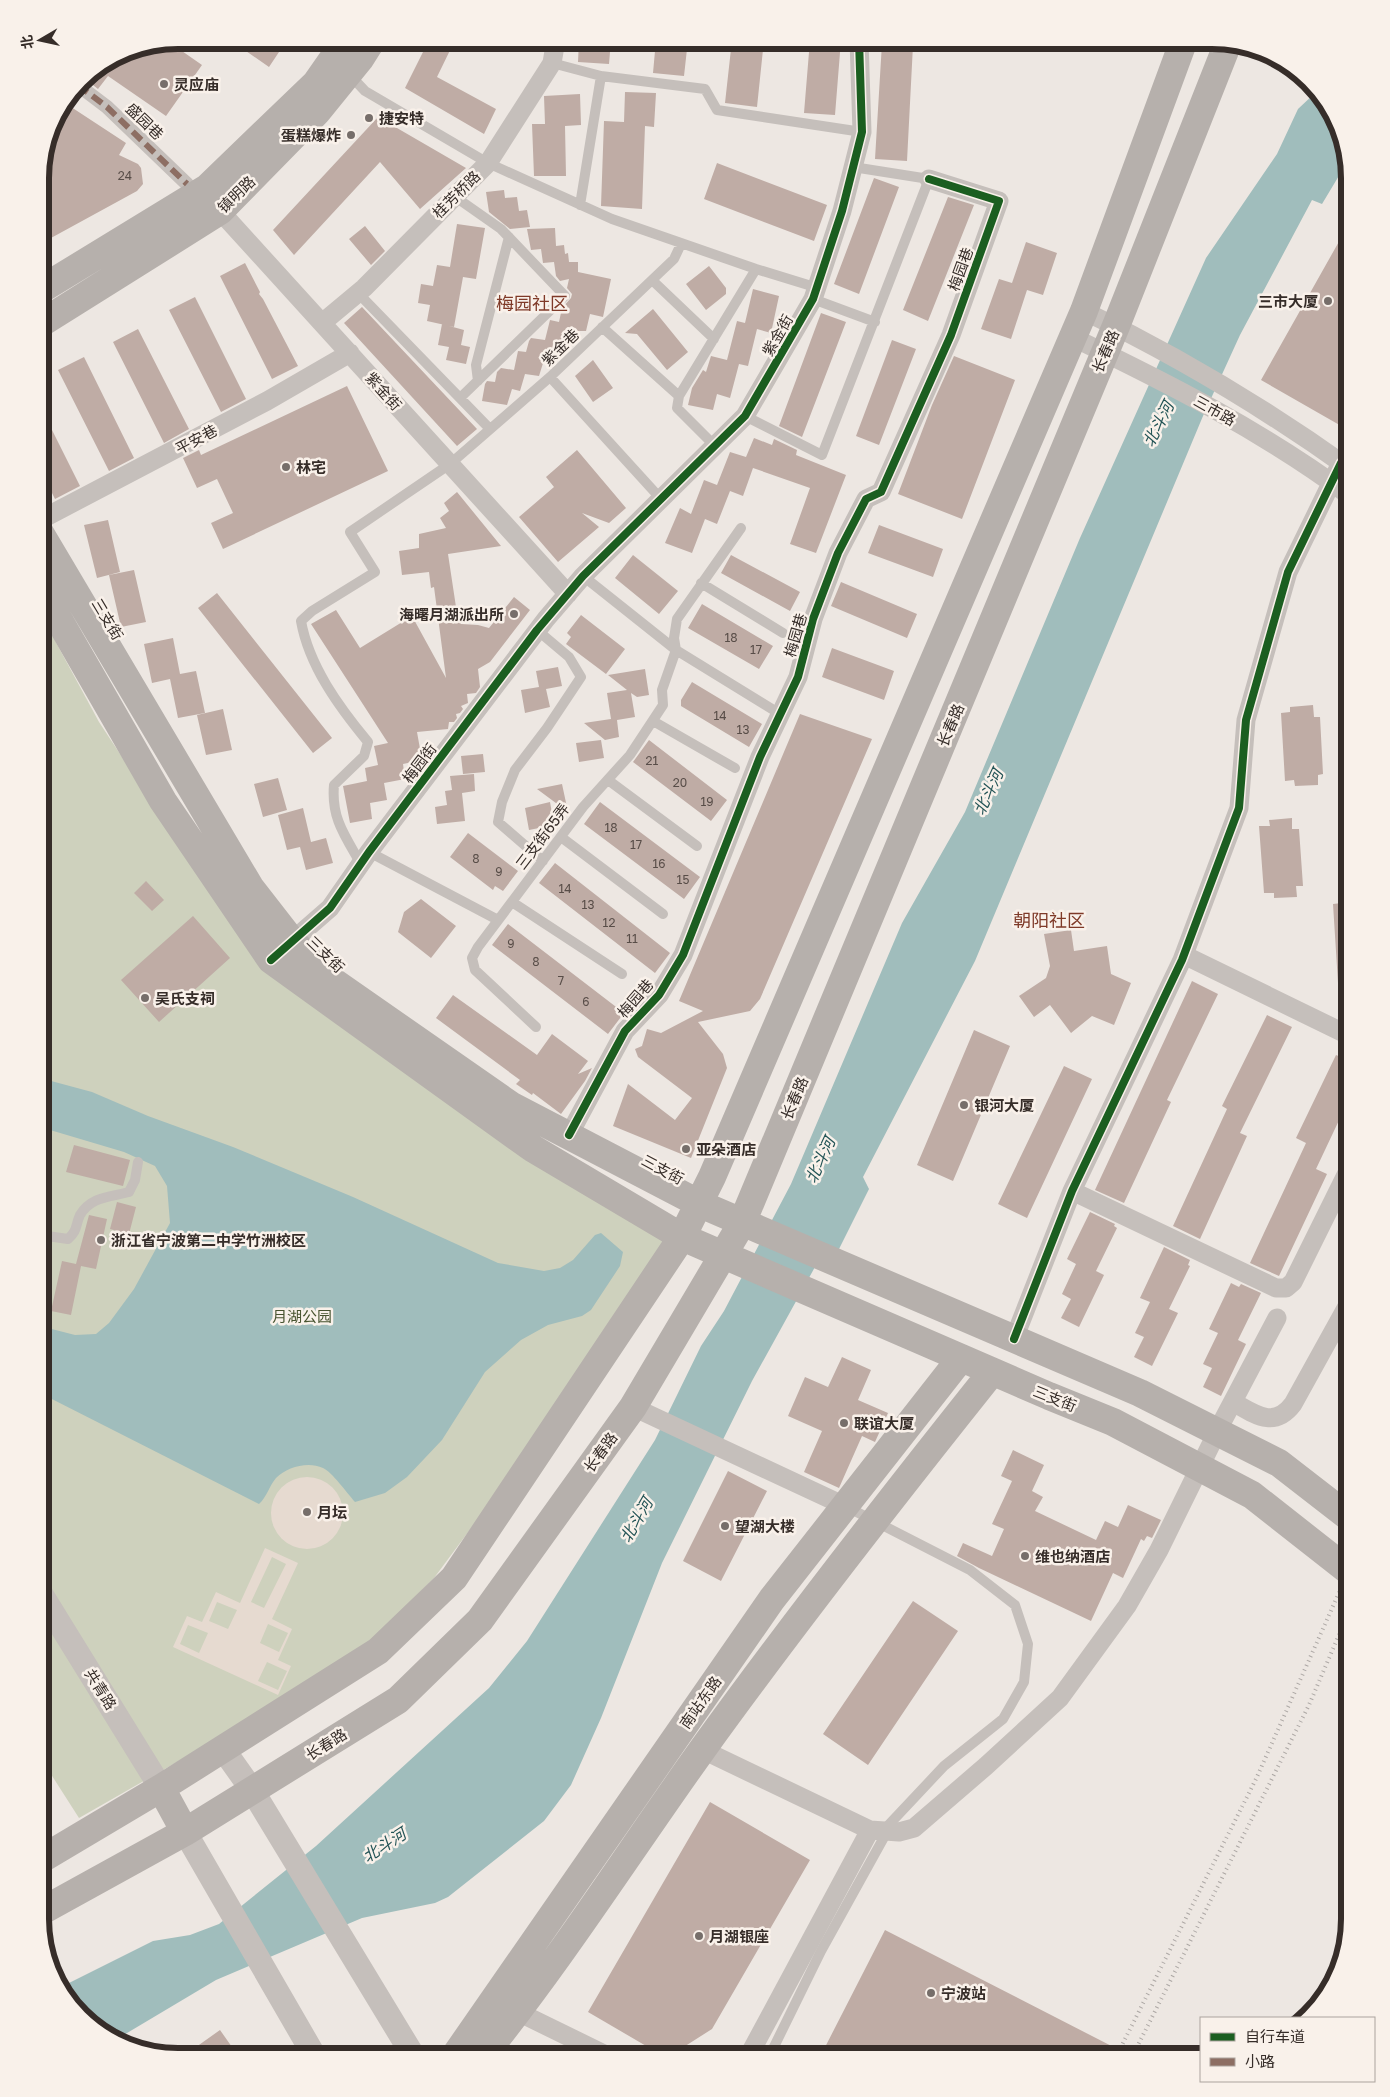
<svg xmlns="http://www.w3.org/2000/svg" width="1390" height="2097" font-family="'Golos Text','Noto Sans SC',sans-serif">
  <rect width="100%" height="100%" fill="#ede7e2"/>
  <path fill="#ced1bd" d="M40 613 99 722 260 967 670 1243 570 1395 434 1578 368 1644 268 1710 79 1818 40 1757Z"/>
  <path fill="#e6dad0" fill-rule="evenodd" d="M271 1513a36 36 0 1 1 72 0a36 36 0 1 1-72 0Z
    M265 1548 298 1563 272 1619 292 1629 278 1660 291 1666 278 1695 173 1647 187 1616 202 1622 216 1592 240 1603ZM272 1557 286 1564 264 1608 251 1602ZM217 1602 237 1610 228 1629 209 1621ZM268 1624 288 1633 279 1652 260 1643ZM188 1625 208 1633 199 1653 180 1644ZM267 1662 287 1671 278 1690 258 1681Z"/>
  <path fill="#a0bdbc" d="M1315 93 1332 109 1347 166 1343 169 1322 204 1312 200 1240 335 1203 416 975 961 863 1177 869 1189 837 1253 826 1247 752 1381 662 1563 601 1718 571 1785 544 1821 448 1897 435 1903 362 1918 216 1980 117 2039 102 2034 59 1988 153 1941 190 1935 219 1924 316 1846 489 1688 527 1641 655 1440 701 1346 724 1311 791 1184 902 923 965 812 1080 538 1206 258 1277 154 1298 109Z
    M40 1078 92 1092 148 1116 233 1147 353 1197 498 1263 544 1271 560 1268 573 1260 595 1235 601 1233 623 1252 620 1266 591 1310 582 1316 548 1325 521 1340 485 1372 442 1440 407 1477 385 1493 355 1502C347 1493 332 1472 323 1468 308 1461 287 1467 276 1478 269 1486 267 1497 259 1504L40 1393V1326L75 1335 96 1334 109 1323 134 1289 170 1223 167 1186 155 1166 124 1152 40 1127Z"/>
  <path fill="#bfaca5" d="M230 40H287L269 67Z
    M429 40H455L437 77 496 109 484 134 405 88Z
    M579 40H611L609 64 578 62Z
    M656 40H688L684 76 653 73Z
    M732 40H764L757 107 725 103Z
    M810 40H841L835 115 804 113Z
    M169 42 202 65 166 116 108 76 98 89 84 78 125 50Z
    M882 43 913 45 907 161 875 159Z
    M625 92 656 93 654 127 645 126 642 209 601 206 604 121 624 122Z
    M580 94 581 125 565 126 566 176H534L532 124H545L544 96Z
    M65 103 126 143 119 155 138 164 141 168 143 184 137 191 40 244V169L51 125Z
    M378 117 466 168 420 209 380 162 294 255 273 230Z
    M717 163 827 205 814 241 704 199Z
    M874 178 899 187 859 294 834 284Z
    M504 190 505 198 517 197 519 211 527 210 530 227 510 229 489 212 486 192Z
    M948 197 974 205 928 321 903 310Z
    M1350 222V431L1261 380Z
    M457 224 485 228 476 279 463 277 454 327 427 321 430 305 418 303 421 284 433 286 437 265 450 267Z
    M365 226 385 251 371 265 349 239Z
    M555 228 556 246 564 245 565 254 568 253 569 262H578V272L611 279 603 317 590 314 586 331H576L571 346 556 344 552 361 544 360 539 376 525 374 520 391 512 389 507 405 482 401 485 384 487 381 495 382 497 372 501 368 514 370 518 351 526 352 529 341 531 338 545 340 550 320 559 322 562 308 571 298 572 294 567 288 569 279 560 281 556 276 554 262 543 263 541 249 531 250 527 229Z
    M1026 242 1057 253 1043 295 1027 290 1011 339 981 329 999 279 1012 283Z
    M245 263 260 292 259 294 263 299 298 366 272 379 220 276Z
    M709 266 726 288V294L706 310 686 284Z
    M753 289 779 296 771 333 757 329 748 366 739 364 730 398 717 394 713 410 688 405 692 388 703 370 706 372 711 356 727 360 737 321 745 323Z
    M195 297 246 399 221 412 169 310Z
    M362 307 477 429 457 446 344 323Z
    M653 309 688 352 667 370 637 334 625 333Z
    M821 313 846 322 802 437 779 426Z
    M442 324 464 330 461 345 470 347 466 364 446 360 449 347 438 345Z
    M138 329 189 429 164 443 113 342Z
    M892 340 916 349 879 445 856 436Z
    M954 356 1015 380 962 519 898 494 932 405Z
    M84 357 134 458 109 471 58 370Z
    M593 360 613 388 593 402 575 376Z
    M347 386 388 471 223 549 211 523 233 513 217 479 197 488 183 458 199 450 201 455Z
    M40 406 80 486 55 499 40 469Z
    M754 438 772 445 774 439 797 450 796 455 846 475 816 553 790 544 810 488 753 468 743 496 730 491 717 524 705 519 692 553 665 543 680 508 691 514 704 480 717 485 730 452 746 457Z
    M577 450 626 508 609 523 582 513 599 527 558 562 519 517 554 487 546 477Z
    M457 492 501 546 448 554 456 607H459L461 624 478 625 489 628 514 597 530 610 490 662 478 669 480 687 476 693 467 694 468 703 461 706 463 709 460 713 456 714 457 718 454 722H449L448 729 417 732 422 760 403 764 405 779 384 783 387 800 370 803 372 819 350 823 343 786 367 781 365 768 378 765 374 746 388 743 311 624 336 610 360 648 412 616 446 678 434 587 431 588 429 572 402 575 399 551 419 548V534L446 528 440 518 449 511 444 503Z
    M108 520 120 572 97 578 84 525Z
    M879 525 943 549 933 577 868 553Z
    M633 555 678 591 659 614 615 578Z
    M731 555 800 592 790 611 721 573Z
    M134 570 146 622 121 627 109 575Z
    M841 582 917 614 907 638 831 606Z
    M217 593 332 738 313 753 198 608Z
    M702 604 773 646 759 669 688 628Z
    M581 615 625 649 606 674 566 644 571 637 567 633Z
    M173 638 180 674 196 671 205 713 178 718 170 679 152 683 144 644Z
    M832 648 894 671 884 700 822 677Z
    M558 667 562 686 546 689 550 707 525 713 521 690 539 687 536 671Z
    M645 669 649 695 637 697 631 693 635 717 617 720 619 737 605 740 584 723 611 719 607 693 627 690 608 675Z
    M692 682 762 724 749 747 681 706V700Z
    M1313 705 1314 717H1320L1323 774 1318 775V785L1295 786 1294 780 1285 781 1281 713 1290 712V707Z
    M223 709 232 750 206 755 197 715Z
    M800 714 872 739 760 999 750 1011 698 1022 723 1054 727 1068 691 1158 613 1126 628 1084 675 1120 692 1098 638 1057 635 1049 642 1046 647 1029 661 1033 703 1011 679 1001Z
    M601 740 604 758 579 762 576 743Z
    M649 740 727 800 711 821 633 762Z
    M483 754 485 772 463 774 461 756Z
    M474 774 475 791 462 793 465 821 437 824 435 807 447 805 445 791 452 790 450 776Z
    M278 778 287 810 263 817 254 784Z
    M562 784 568 812 537 789Z
    M550 802 554 825 529 830 525 808Z
    M600 802 700 877 684 899 584 824Z
    M303 808 311 842 326 838 333 863 306 870 300 847 287 850 278 815Z
    M1292 818V829H1299L1303 886H1296L1297 897 1274 898V893H1264L1259 826H1270L1269 820Z
    M468 833 518 871 503 891 495 886 493 890 450 857Z
    M555 863 670 953 655 973 539 883Z
    M146 881 164 900 152 911 134 893Z
    M421 899 456 926 431 958 398 932 404 912Z
    M1350 902V983H1338L1333 904Z
    M193 916 230 958 159 1022 121 980Z
    M508 924 624 1013 608 1034 492 945Z
    M1071 930 1074 951 1107 946 1111 974 1131 983 1114 1025 1092 1016 1071 1033 1050 1005 1034 1017 1019 996 1046 978 1050 966 1044 934Z
    M1192 981 1218 994 1167 1100 1171 1102 1124 1203 1095 1190Z
    M453 995 537 1055 552 1034 588 1061 578 1074 592 1068 585 1081 561 1114 533 1093 532 1095 516 1084 520 1080 436 1018Z
    M1267 1015 1292 1027 1240 1133 1247 1136 1200 1239 1173 1226 1227 1109 1222 1106Z
    M974 1030 1010 1046 953 1181 917 1165Z
    M1336 1055 1350 1061V1097L1316 1169 1327 1174 1279 1276 1250 1263 1306 1143 1296 1138Z
    M1064 1066 1092 1079 1027 1218 998 1204Z
    M74 1145 130 1160 123 1186 66 1172Z
    M117 1202 136 1207 129 1234 110 1229Z
    M1090 1212 1115 1224 1114 1226 1117 1228 1096 1271 1104 1275 1079 1327 1061 1318 1071 1299 1062 1294 1076 1264 1067 1259Z
    M89 1215 107 1219 96 1269 81 1266 71 1315 51 1311 62 1261 76 1264Z
    M1164 1247 1190 1260 1188 1265 1190 1266 1169 1309 1178 1313 1152 1366 1134 1357 1144 1337 1135 1333 1150 1302 1140 1298Z
    M1231 1283 1239 1287 1241 1284 1261 1293 1238 1340 1246 1344 1221 1396 1203 1387 1212 1368 1203 1364 1218 1333 1209 1329Z
    M842 1357 871 1370 858 1400 888 1413 875 1442 862 1436 839 1488 804 1472 822 1431 788 1416 805 1377 828 1387Z
    M1013 1450 1044 1465 1032 1491 1043 1497 1035 1511 1096 1540 1105 1521 1118 1527 1128 1505 1161 1520 1152 1538 1147 1536 1144 1541 1141 1539 1123 1578 1113 1573 1091 1621 979 1568 957 1556 963 1543 992 1556 1004 1529 992 1524 1012 1481 1001 1476Z
    M728 1471 767 1491 721 1581 683 1561Z
    M913 1601 958 1631 868 1765 823 1734Z
    M710 1802 810 1860 712 2029 668 2057H665L588 2012Z
    M885 1930 1133 2057H820Z
    M220 2030 239 2057H182Z"/>
  <g fill="none" stroke-linecap="round" stroke-linejoin="round">
    <path stroke="#c5bfbb" stroke-width="10" d="M552 63 601 76 705 89 717 110 862 132
      M349 74 365 91 488 163 612 219 756 269 818 288
      M454 196 501 229 565 296 460 398
      M580 205 601 76
      M652 280 714 339
      M358 293 490 429
      M813 299 875 322
      M602 327 679 396 677 408 715 446
      M550 377 661 499
      M478 381 476 365 509 237
      M679 396 756 269
      M745 416 822 455 929 179 853 167
      M583 576 676 650 780 714
      M701 583 783 633
      M537 630 569 657 581 677 547 728 515 770 502 802 498 822 543 861
      M653 721 735 768
      M608 780 697 846
      M561 837 663 914
      M369 852 498 920
      M361 864C345 836 331 818 334 785L364 756 368 742C339 707 309 666 301 621L312 611 375 572 350 532 450 464 550 377 674 259 681 244
      M512 902 622 974
      M536 1027 475 970 472 958 478 947 583 807 630 755 663 705 662 690 676 650 674 638 677 619 741 528
      M40 1235 68 1239C78 1230 75 1226 80 1215 91 1196 111 1197 129 1192L135 1180 138 1162
      M847 1507 970 1570 1015 1605 1028 1644 1024 1682 1003 1719 944 1766 882 1832
      M769 2057 821 1951 888 1830"/>
    <path stroke="#c5bfbb" stroke-width="14" d="M78 85 107 107 187 184"/>
    <path stroke="#c5bfbb" stroke-width="19" d="M220 211 568 594
      M1084 311C1176 355 1266 409 1350 469
      M322 323 364 288 488 163 552 63 556 40
      M1072 337C1168 383 1264 432 1350 496
      M40 520 267 401 350 353
      M283 949 330 908 369 852 546 619 583 576 745 416 813 299 842 211 862 132 859 40
      M1184 955 1350 1036
      M569 1135 625 1031 659 995 683 955 760 757 798 677 813 619 838 553 866 499 881 492 951 335 999 201 929 179
      M1072 1191 1276 1288H1286L1293 1282 1350 1167
      M1014 1339 1072 1191 1182 960 1239 808 1246 720 1288 572 1341 463
      M1233 1402C1256 1415 1274 1429 1293 1404L1350 1301
      M633 1407 845 1506
      M703 1750 870 1830 748 2057
      M870 1830 899 1832 914 1828 986 1766 1060 1698 1127 1606 1159 1550 1222 1422 1277 1318
      M518 2012 610 2057"/>
    <path stroke="#c5bfbb" stroke-width="24" d="M40 1592 161 1788
      M223 1749 252 1790 414 2057
      M185 1832 315 2057"/>
    <path stroke="#b6b0ac" stroke-width="28" d="M40 290 207 188 316 83 346 40
      M40 324 220 211 317 112 360 59 372 40
      M40 533 250 887 292 941 334 982 512 1106 700 1204 1140 1393 1279 1463 1350 1518
      M40 587 163 801 271 960 532 1148 682 1237 1049 1396 1113 1422 1252 1495 1350 1572
      M161 1788 185 1832
      M40 1860 161 1788 378 1651 454 1578 682 1237 712 1177 1084 311 1184 40
      M40 1912 185 1832 398 1700 480 1620 633 1407 742 1223 1116 326 1228 43
      M454 2057 772 1599 961 1358
      M482 2057C561 1959 629 1852 702 1750 795 1621 893 1496 992 1372"/>
    <path stroke="#ada8a5" stroke-width="4" stroke-dasharray="1 4" stroke-linecap="butt" d="M1116 2057 1256 1779 1350 1568
      M1132 2057 1309 1705 1350 1609"/>
    <path stroke="#8d6e63" stroke-width="6" stroke-dasharray="12 6" stroke-linecap="butt" d="M78 85 107 107 187 184"/>
    <defs>
      <path id="cycleway" d="M271 960 330 908 369 852 537 630 583 576 745 416 813 299 842 211 862 132 859 40
        M569 1135 625 1031 659 995 683 955 760 757 798 677 813 619 838 553 866 499 881 492 951 335 999 201 929 179
        M1014 1339 1072 1191 1182 960 1239 808 1246 720 1288 572 1341 463"/>
    </defs>
    <use href="#cycleway" stroke="#f9f1ea" stroke-width="11"/>
    <use href="#cycleway" stroke="#1b5e20" stroke-width="8"/>
  </g>
  <g fill="#766e6a" stroke="#f9f1ea" stroke-width="2">
    <circle cx="164" cy="84" r="5"/>
    <circle cx="369" cy="118" r="5"/>
    <circle cx="351" cy="135" r="5"/>
    <circle cx="1328" cy="301" r="5"/>
    <circle cx="286" cy="467" r="5"/>
    <circle cx="514" cy="614" r="5"/>
    <circle cx="145" cy="998" r="5"/>
    <circle cx="964" cy="1105" r="5"/>
    <circle cx="686" cy="1149" r="5"/>
    <circle cx="101" cy="1240" r="5"/>
    <circle cx="844" cy="1423" r="5"/>
    <circle cx="307" cy="1512" r="5"/>
    <circle cx="725" cy="1526" r="5"/>
    <circle cx="1025" cy="1556" r="5"/>
    <circle cx="699" cy="1936" r="5"/>
    <circle cx="931" cy="1993" r="5"/>
  </g>
  <g text-anchor="middle" dominant-baseline="central" stroke-width="5" stroke-linejoin="round" paint-order="stroke">
    <g font-size="12" fill="#584d48">
      <text x="125" y="175">24</text>
      <text x="731" y="637">18</text>
      <text x="756" y="649">17</text>
      <text x="720" y="715">14</text>
      <text x="743" y="729">13</text>
      <text x="652" y="760">21</text>
      <text x="680" y="782">20</text>
      <text x="707" y="801">19</text>
      <text x="611" y="827">18</text>
      <text x="636" y="844">17</text>
      <text x="476" y="858">8</text>
      <text x="659" y="863">16</text>
      <text x="499" y="871">9</text>
      <text x="683" y="879">15</text>
      <text x="565" y="888">14</text>
      <text x="588" y="904">13</text>
      <text x="609" y="922">12</text>
      <text x="632" y="938">11</text>
      <text x="511" y="943">9</text>
      <text x="536" y="961">8</text>
      <text x="561" y="980">7</text>
      <text x="586" y="1001">6</text>
    </g>
    <g font-size="15" font-weight="bold" fill="#362d29" stroke="#f9f1ea" text-anchor="start">
      <text x="174" y="84">灵应庙</text>
      <text x="379" y="118">捷安特</text>
      <text x="341" y="135" text-anchor="end">蛋糕爆炸</text>
      <text x="1318" y="301" text-anchor="end">三市大厦</text>
      <text x="296" y="467">林宅</text>
      <text x="504" y="614" text-anchor="end">海曙月湖派出所</text>
      <text x="155" y="998">吴氏支祠</text>
      <text x="974" y="1105">银河大厦</text>
      <text x="696" y="1149">亚朵酒店</text>
      <text x="111" y="1240">浙江省宁波第二中学竹洲校区</text>
      <text x="854" y="1423">联谊大厦</text>
      <text x="317" y="1512">月坛</text>
      <text x="735" y="1526">望湖大楼</text>
      <text x="1035" y="1556">维也纳酒店</text>
      <text x="709" y="1936">月湖银座</text>
      <text x="941" y="1993">宁波站</text>
    </g>
    <g font-size="15" fill="#362d29" stroke="#f9f1ea">
      <text transform="translate(145 121) rotate(44)">盛园巷</text>
      <text transform="translate(236 194) rotate(-44)">镇明路</text>
      <text transform="translate(456 194) rotate(-45)">桂芳桥路</text>
      <text transform="translate(960 269) rotate(-70)">梅园巷</text>
      <text transform="translate(777 335) rotate(-60)">紫金街</text>
      <text transform="translate(560 347) rotate(-44)">紫金巷</text>
      <text transform="translate(1105 351) rotate(-67)">长春路</text>
      <text transform="translate(384 391) rotate(48)">紫金街</text>
      <text transform="translate(1215 410) rotate(29)">三市路</text>
      <text transform="translate(196 439) rotate(-28)">平安巷</text>
      <text transform="translate(108 619) rotate(59)">三支街</text>
      <text transform="translate(795 635) rotate(-74)">梅园巷</text>
      <text transform="translate(950 725) rotate(-67)">长春路</text>
      <text transform="translate(419 763) rotate(-53)">梅园街</text>
      <text transform="translate(542 836) rotate(-53)">三支街65弄</text>
      <text transform="translate(326 954) rotate(44)">三支街</text>
      <text transform="translate(635 998) rotate(-49)">梅园巷</text>
      <text transform="translate(794 1098) rotate(-67)">长春路</text>
      <text transform="translate(663 1169) rotate(28)">三支街</text>
      <text transform="translate(1055 1398) rotate(22)">三支街</text>
      <text transform="translate(600 1452) rotate(-54)">长春路</text>
      <text transform="translate(101 1689) rotate(58)">共青路</text>
      <text transform="translate(700 1702) rotate(-55)">南站东路</text>
      <text transform="translate(326 1744) rotate(-32)">长春路</text>
    </g>
    <g font-size="15" fill="#47532f" stroke="#f9f1ea">
      <text x="302" y="1316">月湖公园</text>
    </g>
    <g font-size="16" font-style="italic" fill="#225355" stroke="#f9f1ea">
      <text transform="translate(1158 424) rotate(-63)">北斗河</text>
      <text transform="translate(988 792) rotate(-65)">北斗河</text>
      <text transform="translate(820 1160) rotate(-65)">北斗河</text>
      <text transform="translate(636 1520) rotate(-60)">北斗河</text>
      <text transform="translate(384 1845) rotate(-33)">北斗河</text>
    </g>
    <g font-size="18" fill="#7f3a28" stroke="#f9f1ea">
      <text x="532" y="303">梅园社区</text>
      <text x="1049" y="920">朝阳社区</text>
    </g>
  </g>
  <path d="M0 0H1390V2097H0ZM178 49H1212A129 129 0 0 1 1341 178V1919A129 129 0 0 1 1212 2048H178A129 129 0 0 1 49 1919V178A129 129 0 0 1 178 49Z" fill="#f9f1ea" fill-rule="evenodd"/>
  <path fill="none" stroke="#362d29" stroke-width="6" d="M178 49H1212A129 129 0 0 1 1341 178V1919A129 129 0 0 1 1212 2048H178A129 129 0 0 1 49 1919V178A129 129 0 0 1 178 49Z"/>
  <rect x="1200" y="2017" width="175" height="65" fill="#f9f1ea" stroke="#aba39d"/>
  <rect x="1210" y="2033" width="25" height="8" fill="#1b5e20" stroke="#aba39d"/>
  <text x="1245" y="2042" font-size="15" fill="#362d29">自行车道</text>
  <rect x="1210" y="2058" width="25" height="8" fill="#8d6e63" stroke="#aba39d"/>
  <text x="1245" y="2067" font-size="15" fill="#362d29">小路</text>
  <g transform="translate(40 40) rotate(261)" stroke="#f9f1ea" stroke-width="4" paint-order="stroke">
  <path d="M0-4L9 19L0 12L-9 19Z" fill="#362d29"/>
  <text y="-8" font-size="14" font-weight="bold" text-anchor="middle" fill="#362d29">北</text>
  </g>
</svg>
